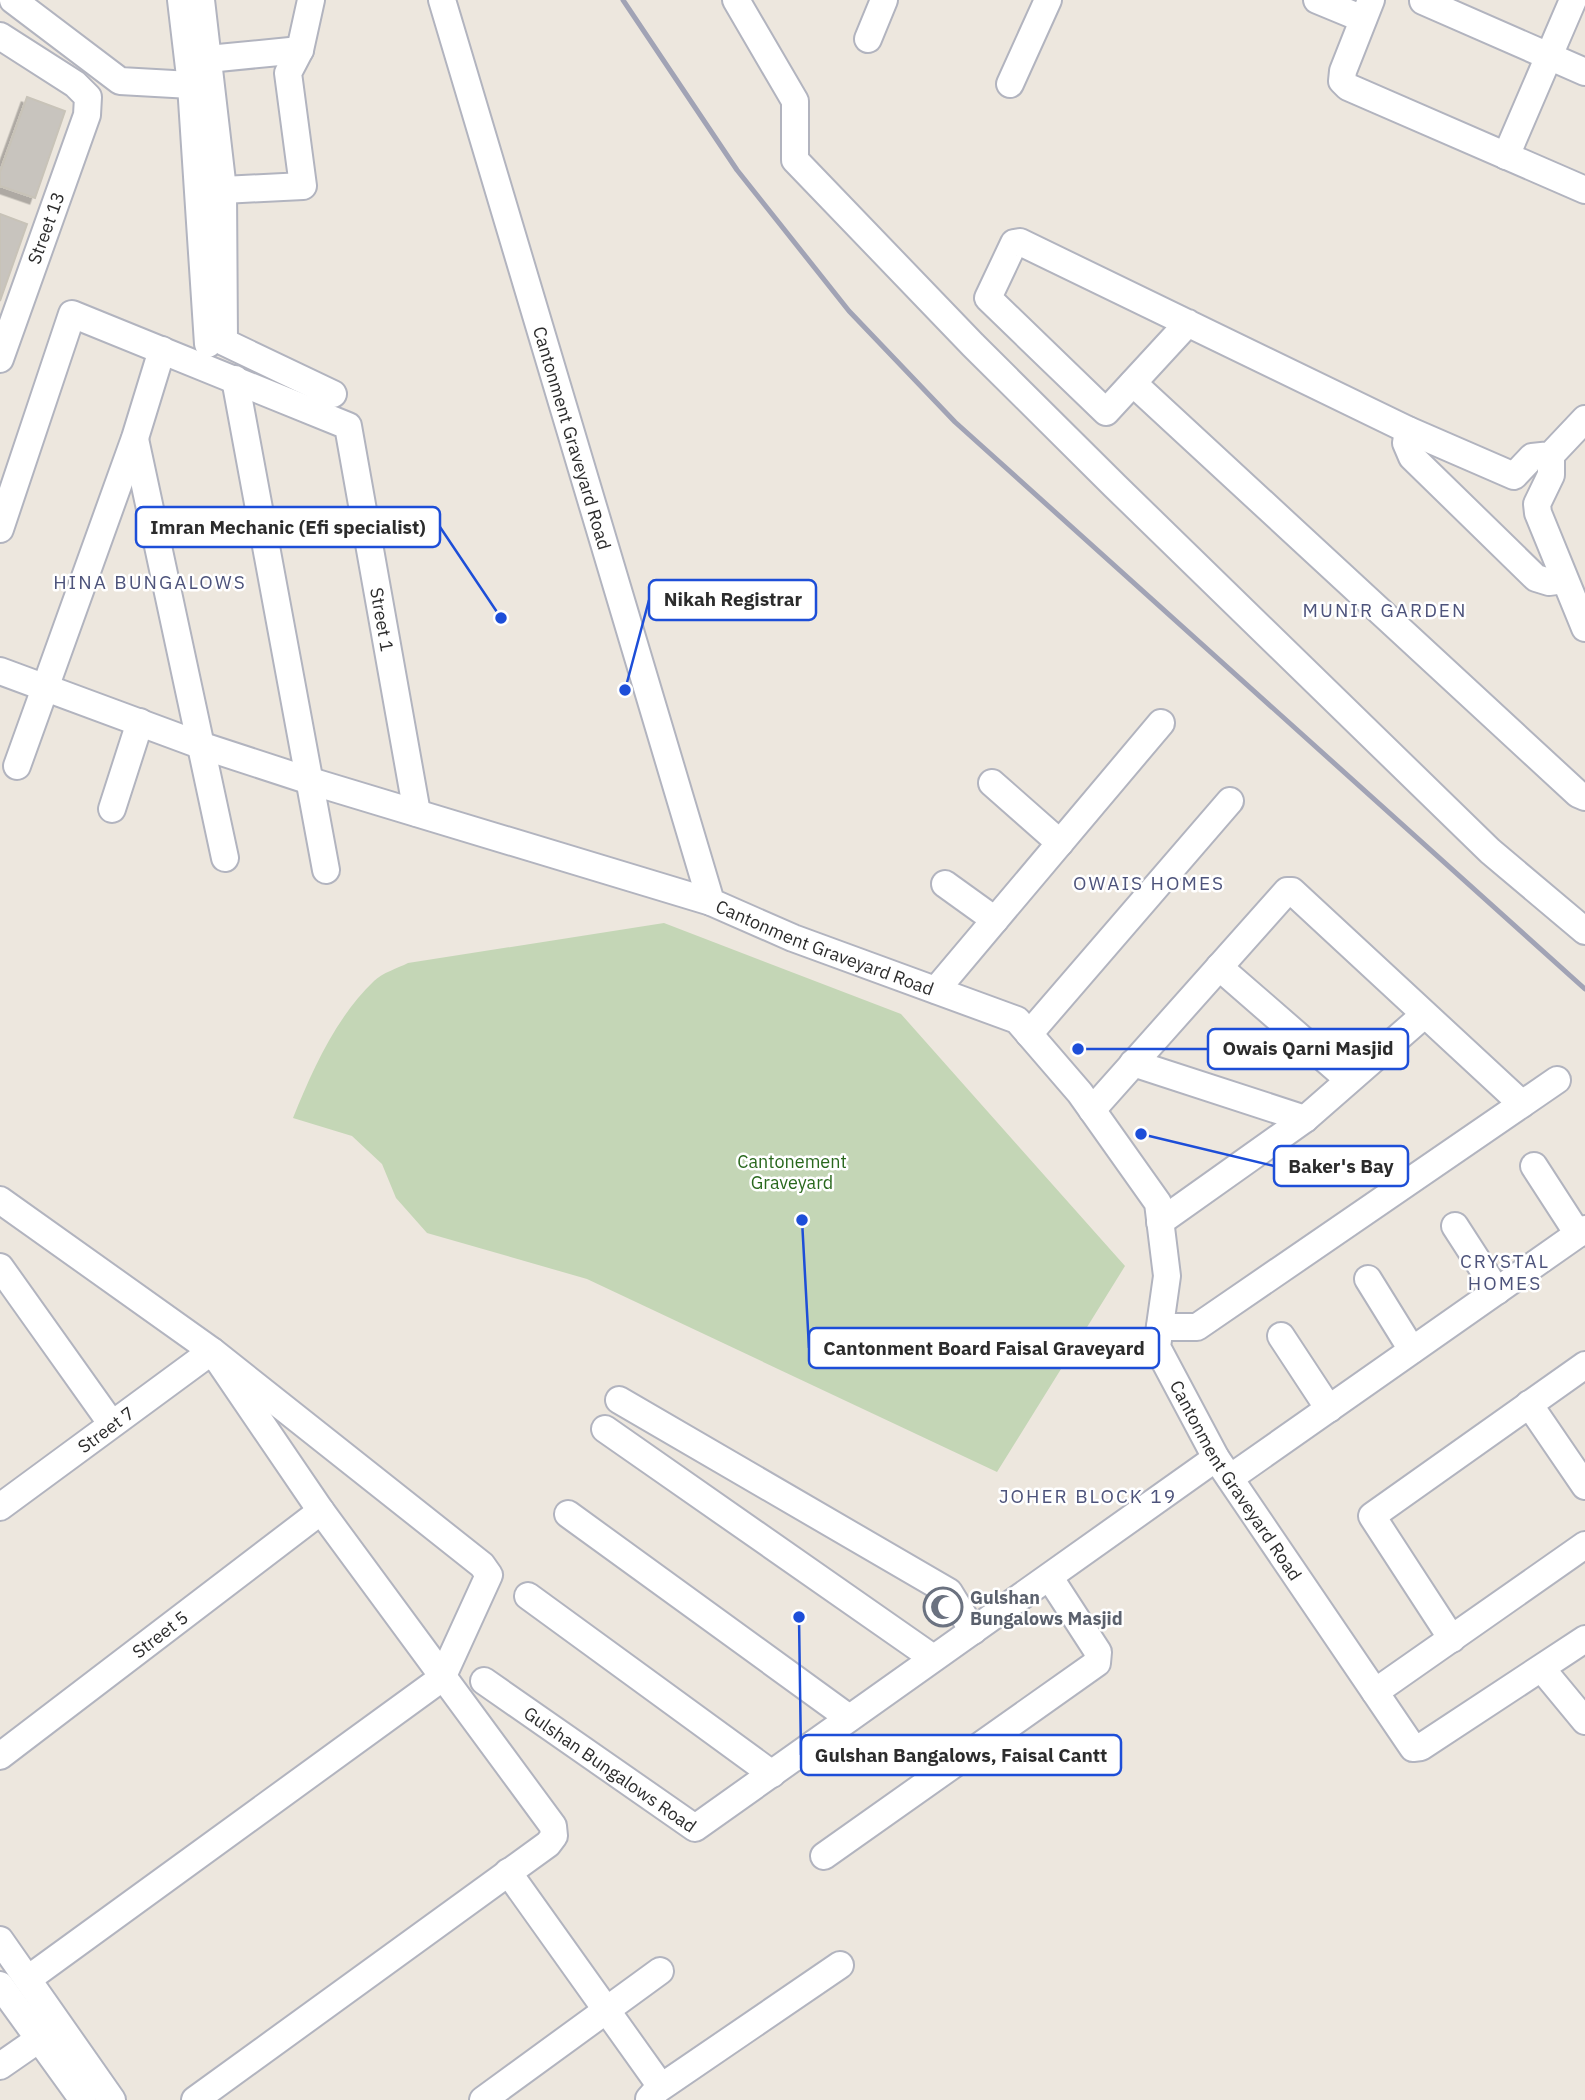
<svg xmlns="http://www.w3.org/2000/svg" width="1585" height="2100" font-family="'IBM Plex Sans',sans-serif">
  <defs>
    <filter id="shadow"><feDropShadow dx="-5.5" dy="5.5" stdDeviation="0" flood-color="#0004"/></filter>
  </defs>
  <rect width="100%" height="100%" fill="#ede7de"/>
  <path fill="#c4d6b6" d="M664 923 901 1014 1125 1266 997 1472 587 1279 427 1233 396 1198 382 1164 352 1136 293 1118C312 1071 336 1017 374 981 382 973 398 968 408 963Z"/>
  <path fill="#c8c4be" stroke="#c8c3b8" stroke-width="2" filter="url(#shadow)" d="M27 97 65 111 35 198 0 186V172Z
    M0 214 27 224 0 301Z"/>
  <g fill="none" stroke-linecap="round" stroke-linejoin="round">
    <defs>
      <g id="minor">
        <path d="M13 0 120 81 191 85"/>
        <path d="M181 0 191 85 208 344"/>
        <path d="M201 0 223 190 224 342 333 394"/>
        <path id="s1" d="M442 0 711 902 793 938 1017 1020 1080 1093 1158 1203 1167 1276 1157 1347 1216 1458 1413 1748 1421 1747 1585 1639"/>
        <path d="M736 0 795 101V160L973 345 1115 486 1490 851 1585 931"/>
        <path d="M1317 0 1363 19"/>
        <path d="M1371 0 1343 71 1342 81 1348 87 1585 190"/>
        <path d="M1423 1 1585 72"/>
        <path d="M0 36 75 84 88 97 87 115 0 359"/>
        <path d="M868 39 884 0"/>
        <path d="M208 59 300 50"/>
        <path d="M1010 84 1048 0"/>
        <path d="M1506 156 1573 0"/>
        <path d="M223 190 303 186 288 73 300 50 311 0"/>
        <path d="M1188 323 1106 412 988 298 1014 243 1020 242 1408 430 1514 476 1532 457 1551 455 1585 419"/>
        <path d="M235 379 326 870"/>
        <path d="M1133 383 1578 794 1585 797"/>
        <path d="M1408 430 1406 443 1412 457 1536 578 1549 582 1564 580"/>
        <path d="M135 439 225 858"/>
        <path d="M1551 455V475L1537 504 1538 513 1585 628"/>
        <path id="s2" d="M0 529 72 314 348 426 417 813"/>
        <path d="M0 671 200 745 307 780 711 902"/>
        <path d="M17 766 135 438 162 350"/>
        <path d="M992 783 1060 843"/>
        <path d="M112 809 140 722"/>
        <path d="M945 884 995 920"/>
        <path d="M1219 967 1349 1080"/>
        <path d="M936 990 1161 723"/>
        <path d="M1029 1034 1230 801"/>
        <path d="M1133 1063 1305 1119"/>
        <path d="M1092 1110 1287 891H1292L1522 1104"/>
        <path d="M1534 1166 1578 1234"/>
        <path d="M0 1200 212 1351 482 1565 489 1575 442 1678 28 1979"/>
        <path d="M1160 1222 1305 1119 1424 1015"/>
        <path d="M1455 1226 1497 1291"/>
        <path d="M0 1267 111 1423"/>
        <path d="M1368 1279 1412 1350"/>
        <path d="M1160 1327H1197L1557 1080"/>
        <path d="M1281 1336 1329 1409"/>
        <path d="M619 1400 949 1592 973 1631"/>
        <path d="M1529 1404 1585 1486"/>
        <path d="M605 1429 933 1658"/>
        <path d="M1230 1478 1585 1229"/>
        <path id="s3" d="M0 1507 212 1351 321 1511 553 1826 554 1836 548 1844 195 2100"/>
        <path d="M568 1514 849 1718"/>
        <path d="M528 1596 772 1774"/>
        <path d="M1452 1639 1372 1516 1585 1365"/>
        <path d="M1542 1669 1585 1721"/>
        <path id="s4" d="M484 1681 695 1828 1216 1458"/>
        <path d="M1375 1692 1585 1545"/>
        <path id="s5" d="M0 1756 321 1511"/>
        <path d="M824 1856 1097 1663 1098 1652 1050 1578"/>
        <path d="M508 1872 657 2081V2090"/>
        <path d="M0 1940 112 2100"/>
        <path d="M0 1985 83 2100"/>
        <path d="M0 2066 39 2039"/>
        <path d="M649 2099 657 2090 840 1965"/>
        <path d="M483 2100 660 1971"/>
      </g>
    </defs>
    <use href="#minor" stroke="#b2b4bf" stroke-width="30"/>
    <use href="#minor" stroke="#fff" stroke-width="26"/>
    <path stroke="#a1a3b5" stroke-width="5" d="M623 0 737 170 849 311 955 422 1585 989"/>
  </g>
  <defs>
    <symbol id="mosque-ring" viewBox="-11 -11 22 22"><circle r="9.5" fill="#fff" stroke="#6b7280" stroke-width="1.5"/><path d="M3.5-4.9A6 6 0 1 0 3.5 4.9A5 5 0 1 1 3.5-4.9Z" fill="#6b7280"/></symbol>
  </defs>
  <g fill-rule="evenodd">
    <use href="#mosque-ring" x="921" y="1585" width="44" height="44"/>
  </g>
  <g text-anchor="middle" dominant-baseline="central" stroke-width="5" stroke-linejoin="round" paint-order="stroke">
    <g font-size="18" fill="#2c2c2c" stroke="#fff">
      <text transform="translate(46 228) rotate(-70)">Street 13</text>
      <text stroke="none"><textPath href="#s1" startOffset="457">Cantonment Graveyard Road</textPath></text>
      <text stroke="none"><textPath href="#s2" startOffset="721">Street 1</textPath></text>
      <text stroke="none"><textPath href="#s1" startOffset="1064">Cantonment Graveyard Road</textPath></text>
      <text stroke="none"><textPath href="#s3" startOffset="131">Street 7</textPath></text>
      <text stroke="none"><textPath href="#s1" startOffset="1801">Cantonment Graveyard Road</textPath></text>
      <text stroke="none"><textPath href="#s5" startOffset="201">Street 5</textPath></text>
      <text stroke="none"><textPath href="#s4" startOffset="154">Gulshan Bungalows Road</textPath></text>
    </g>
    <g font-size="18" fill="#29681d" stroke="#fff">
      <text x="792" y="1161">Cantonement<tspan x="792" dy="21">Graveyard</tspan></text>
    </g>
    <g font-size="18" font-weight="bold" fill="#5b616d" stroke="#fff" text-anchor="start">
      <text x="970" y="1597">Gulshan<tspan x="970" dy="21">Bungalows Masjid</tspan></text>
    </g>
    <g font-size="19" letter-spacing="2" fill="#4d537b" stroke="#fff">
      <text x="150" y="582">HINA BUNGALOWS</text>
      <text x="1385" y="610">MUNIR GARDEN</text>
      <text x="1149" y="883">OWAIS HOMES</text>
      <text x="1505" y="1261">CRYSTAL<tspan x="1505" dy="22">HOMES</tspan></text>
      <text x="1088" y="1496">JOHER BLOCK 19</text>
    </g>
  </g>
  <path fill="none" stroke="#1d4ed8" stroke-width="2.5" d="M501 618L440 527M625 690L649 600M1078 1049L1208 1049M1141 1134L1274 1166M802 1220L809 1348M799 1617L801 1755"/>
  <g fill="#1d4ed8" stroke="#fff" stroke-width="2.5">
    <circle cx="501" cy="618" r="7"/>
    <circle cx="625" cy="690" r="7"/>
    <circle cx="1078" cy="1049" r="7"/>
    <circle cx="1141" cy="1134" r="7"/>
    <circle cx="802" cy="1220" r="7"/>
    <circle cx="799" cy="1617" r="7"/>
  </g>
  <g fill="#fff" stroke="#1d4ed8" stroke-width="2.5">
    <rect x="136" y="507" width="304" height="40" rx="7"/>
    <rect x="649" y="580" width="167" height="40" rx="7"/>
    <rect x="1208" y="1029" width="200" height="40" rx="7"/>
    <rect x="1274" y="1146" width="134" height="40" rx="7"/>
    <rect x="809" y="1328" width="350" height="40" rx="7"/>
    <rect x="801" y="1735" width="320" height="40" rx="7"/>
  </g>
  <g font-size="19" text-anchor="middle" font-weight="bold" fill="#2c2c2c">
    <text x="288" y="534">Imran Mechanic (Efi specialist)</text>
    <text x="733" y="606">Nikah Registrar</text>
    <text x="1308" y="1055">Owais Qarni Masjid</text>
    <text x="1341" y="1173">Baker's Bay</text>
    <text x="984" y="1355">Cantonment Board Faisal Graveyard</text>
    <text x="961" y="1762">Gulshan Bangalows, Faisal Cantt</text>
  </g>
</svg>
